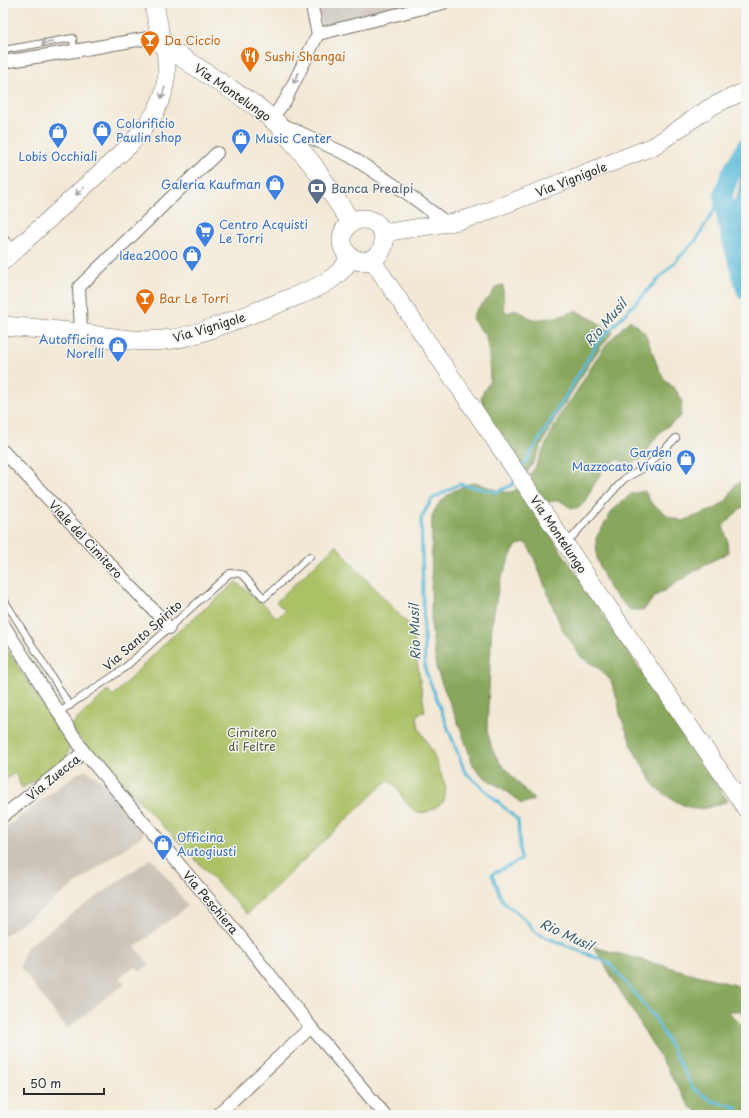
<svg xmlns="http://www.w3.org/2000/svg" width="749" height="1118" font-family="'Playpen Sans',sans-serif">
  <rect width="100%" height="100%" fill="#f6f6f2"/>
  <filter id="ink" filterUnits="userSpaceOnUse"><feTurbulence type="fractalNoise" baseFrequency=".025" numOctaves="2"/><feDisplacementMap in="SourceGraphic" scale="8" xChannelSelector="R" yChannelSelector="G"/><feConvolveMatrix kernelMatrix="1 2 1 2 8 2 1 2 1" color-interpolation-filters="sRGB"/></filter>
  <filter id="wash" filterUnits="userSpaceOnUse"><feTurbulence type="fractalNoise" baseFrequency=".012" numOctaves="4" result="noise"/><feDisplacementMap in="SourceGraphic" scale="16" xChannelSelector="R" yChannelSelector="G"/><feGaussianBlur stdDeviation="0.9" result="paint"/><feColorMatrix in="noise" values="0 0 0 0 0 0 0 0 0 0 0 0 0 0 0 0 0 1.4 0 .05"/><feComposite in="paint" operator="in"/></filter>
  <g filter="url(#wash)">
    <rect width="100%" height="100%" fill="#f3e8d5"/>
    <path fill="#cac3b8" d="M317 3H423L327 26 322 25Z
      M86 770 100 780 144 834 3 937V830L76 774Z
      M150 859 155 862 188 906 135 947 150 965 140 971 136 967H133L120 977 125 984 107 997 67 1029 20 967 26 948 51 929Z"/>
    <path fill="#abc166" stroke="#6b7648" d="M336 545 364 577 412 628 425 712 419 713 417 717 419 728 432 751 446 787 444 801C428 814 418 819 404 800 401 796 399 790 396 786 394 784 390 782 388 780L247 914 69 727 108 690 113 696 168 640 236 582 268 608 277 618 285 610 276 602Z
      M8 651 70 746 66 761 22 788 15 773 3 781V654Z"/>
    <path fill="#88a75b" stroke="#5a6943" d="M503 285 504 310 508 313 515 309 534 320 546 318H556L576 311 596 321 606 329 613 332C596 351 583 374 570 395 566 403 560 408 556 416 545 436 538 457 525 476L485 417 481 396 490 381 489 355 486 336 478 327 472 318 476 310 490 297 496 287Z
      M630 320 645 333 659 370 666 381 673 387 678 393 682 401 681 416 659 433 640 460 630 463 617 460 605 466 583 504 579 508H571L559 500 543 503 528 477 535 468 540 457 561 413 573 397 599 355 609 341Z
      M746 480V506L741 508 723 526 727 538 728 553 708 563 654 597 644 610H630L610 590 597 560 596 538 613 510 631 494 645 491 651 503 670 517 682 521 715 509 727 500 736 484Z
      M472 483C484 483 499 494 510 492 513 492 516 489 519 488L728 801 706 808 694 809 683 805 670 798 656 788 634 751 620 714 618 701 611 681 601 670 581 657 561 627 532 553 526 543 517 545 511 555 499 584 492 624 487 730 492 749 500 763 534 800 521 804C508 787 484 783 473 765L461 730 442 684 436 667 431 623 432 516C440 497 453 490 472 483Z
      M594 947 746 988V1011H728L746 1030V1115H703L690 1107Z"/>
    <path fill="#5abad8" stroke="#427282" d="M746 156V269L731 209 738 195 741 176Z"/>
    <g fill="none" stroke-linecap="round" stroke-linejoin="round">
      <path stroke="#5abad8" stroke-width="3" d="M522 468 598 342 697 239 723 195
        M515 480 512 485 497 492 459 484 432 499 421 518 425 669 465 772 518 820 521 860 492 874 502 901 519 914 528 923 536 933 609 963 655 1018 693 1088 712 1101 736 1107 741 1115"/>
      <path stroke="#5abad8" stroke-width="19" d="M746 147 730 175 723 195 727 224 746 291"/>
    </g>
  </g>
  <g filter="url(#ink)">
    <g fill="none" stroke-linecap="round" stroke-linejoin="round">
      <defs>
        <path id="lane" d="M3 50 73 38 74 51
          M567 543 624 479 646 467 676 438
          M3 598 70 706
          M58 713 122 670 230 573 242 574 264 598 310 556"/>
        <path id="street" d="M311 3 318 34 285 101 271 119 350 156 408 194 447 223
          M318 34 443 3
          M3 62 74 51 160 36
          M3 241 11 254
          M81 333 79 287 217 153
          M3 451 160 617 169 628
          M3 624 50 699 84 752 239 935 311 1027 385 1115
          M3 816 84 752
          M217 1115 311 1027"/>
        <path id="secondary" d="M383 233 454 222 476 216 654 146 709 108 729 98 746 91
          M372 260 746 809
          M3 262 11 254 130 145 155 113 163 95 167 74 165 47"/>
        <path id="primary" d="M154 3 160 36 163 45 256 106 279 125 313 165 351 222
          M342 240a21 21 0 1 1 42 0a21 21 0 1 1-42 0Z
          M3 326C28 328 53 330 78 333 110 337 140 344 172 339 191 337 209 329 227 323 247 316 266 308 286 300 309 291 338 282 350 258"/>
      </defs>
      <use href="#lane" stroke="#716d66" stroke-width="8"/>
      <use href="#street" stroke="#716d66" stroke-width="14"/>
      <use href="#secondary" stroke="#716d66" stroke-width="18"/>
      <use href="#primary" stroke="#716d66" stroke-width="20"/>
      <use href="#lane" stroke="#fff" stroke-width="6"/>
      <use href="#street" stroke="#fff" stroke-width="12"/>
      <use href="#secondary" stroke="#fff" stroke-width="17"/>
      <use href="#primary" stroke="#fff" stroke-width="19"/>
    </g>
    <defs><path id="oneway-shaft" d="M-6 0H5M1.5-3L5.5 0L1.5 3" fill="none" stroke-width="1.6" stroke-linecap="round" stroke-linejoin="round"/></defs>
    <g stroke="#a0a0a0">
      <use href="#oneway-shaft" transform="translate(47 43) rotate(171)"/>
      <use href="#oneway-shaft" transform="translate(296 78) rotate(116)"/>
      <use href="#oneway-shaft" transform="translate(163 93) rotate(106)"/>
      <use href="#oneway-shaft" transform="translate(80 191) rotate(138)"/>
    </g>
  </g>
  <defs>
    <symbol id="bar-pin" viewBox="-11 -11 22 30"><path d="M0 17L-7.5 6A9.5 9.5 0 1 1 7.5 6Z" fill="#e8710a" stroke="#f6f6f2"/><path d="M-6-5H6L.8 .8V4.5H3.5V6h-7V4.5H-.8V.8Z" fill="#fff"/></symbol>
    <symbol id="restaurant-pin" viewBox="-11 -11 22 30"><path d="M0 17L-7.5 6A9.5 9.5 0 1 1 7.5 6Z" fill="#e8710a" stroke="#f6f6f2"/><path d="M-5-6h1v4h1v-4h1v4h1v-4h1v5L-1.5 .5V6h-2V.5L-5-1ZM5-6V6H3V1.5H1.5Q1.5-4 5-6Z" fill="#fff"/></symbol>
    <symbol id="shop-pin" viewBox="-11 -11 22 30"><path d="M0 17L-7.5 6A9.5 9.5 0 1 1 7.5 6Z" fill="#3f7fe0" stroke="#f6f6f2"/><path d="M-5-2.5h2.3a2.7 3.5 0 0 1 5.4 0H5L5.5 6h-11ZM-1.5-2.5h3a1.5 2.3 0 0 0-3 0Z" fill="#fff"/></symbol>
    <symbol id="bank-pin" viewBox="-11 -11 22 30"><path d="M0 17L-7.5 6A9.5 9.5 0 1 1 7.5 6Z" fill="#5c6f8a" stroke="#f6f6f2"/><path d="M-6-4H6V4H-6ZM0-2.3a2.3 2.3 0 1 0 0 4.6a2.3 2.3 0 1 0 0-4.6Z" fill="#fff"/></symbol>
    <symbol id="supermarket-pin" viewBox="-11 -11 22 30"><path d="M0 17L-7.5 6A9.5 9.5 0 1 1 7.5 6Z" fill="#3f7fe0" stroke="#f6f6f2"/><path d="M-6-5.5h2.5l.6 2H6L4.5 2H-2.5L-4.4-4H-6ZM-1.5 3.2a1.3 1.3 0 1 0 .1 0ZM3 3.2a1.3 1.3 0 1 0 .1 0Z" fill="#fff"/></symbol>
  </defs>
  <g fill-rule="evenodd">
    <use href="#bar-pin" x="139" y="29" width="22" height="30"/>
    <use href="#restaurant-pin" x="239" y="45" width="22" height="30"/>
    <use href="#shop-pin" x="91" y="119" width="22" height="30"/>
    <use href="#shop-pin" x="47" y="121" width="22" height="30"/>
    <use href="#shop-pin" x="230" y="127" width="22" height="30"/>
    <use href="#shop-pin" x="264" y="173" width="22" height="30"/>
    <use href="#bank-pin" x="306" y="177" width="22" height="30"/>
    <use href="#supermarket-pin" x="194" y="220" width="22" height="30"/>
    <use href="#shop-pin" x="181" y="244" width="22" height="30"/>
    <use href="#bar-pin" x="134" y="287" width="22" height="30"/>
    <use href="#shop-pin" x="107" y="335" width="22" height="30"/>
    <use href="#shop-pin" x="675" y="448" width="22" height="30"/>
    <use href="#shop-pin" x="152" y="833" width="22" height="30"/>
  </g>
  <g text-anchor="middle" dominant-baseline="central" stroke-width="3" stroke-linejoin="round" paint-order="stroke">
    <g font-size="12" fill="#c56008" stroke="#f6f6f2" text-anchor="start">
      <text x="164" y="40">Da Ciccio</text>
      <text x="264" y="56">Sushi Shangai</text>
      <text x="159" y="298">Bar Le Torri</text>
    </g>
    <g font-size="12" fill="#2b2b2b" stroke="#f6f6f2">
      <text transform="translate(233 92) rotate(35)">Via Montelungo</text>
      <text transform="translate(571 179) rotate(-21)">Via Vignigole</text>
      <text transform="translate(209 327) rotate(-17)">Via Vignigole</text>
      <text transform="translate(559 534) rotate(56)">Via Montelungo</text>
      <text transform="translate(86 539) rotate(47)">Viale del Cimitero</text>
      <text transform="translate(142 635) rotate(-41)">Via Santo Spirito</text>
      <text transform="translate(53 777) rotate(-39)">Via Zuecca</text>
      <text transform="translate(211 902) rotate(50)">Via Peschiera</text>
    </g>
    <g font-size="12" fill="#366cbe" stroke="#f6f6f2" text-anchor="start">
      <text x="116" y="123">Colorificio<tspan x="116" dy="14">Paulin shop</tspan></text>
      <text x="255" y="138">Music Center</text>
      <text x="58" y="156" text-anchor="middle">Lobis Occhiali</text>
      <text x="261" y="184" text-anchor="end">Galeria Kaufman</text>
      <text x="219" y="224">Centro Acquisti<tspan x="219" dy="14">Le Torri</tspan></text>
      <text x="178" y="255" text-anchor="end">Idea2000</text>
      <text x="104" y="339" text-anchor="end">Autofficina<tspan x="104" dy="14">Norelli</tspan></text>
      <text x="672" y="452" text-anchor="end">Garden<tspan x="672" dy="14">Mazzocato Vivaio</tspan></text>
      <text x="177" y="837">Officina<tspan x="177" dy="14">Autogiusti</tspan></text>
    </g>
    <g font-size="12" fill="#4e5e75" stroke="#f6f6f2" text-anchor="start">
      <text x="331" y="188">Banca Prealpi</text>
    </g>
    <g font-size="12" fill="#51583d" stroke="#f6f6f2">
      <text x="252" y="732">Cimitero<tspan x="252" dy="14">di Feltre</tspan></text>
    </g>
    <g font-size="13" font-style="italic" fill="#3b5d68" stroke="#f6f6f2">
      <text transform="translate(605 322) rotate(-49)">Rio Musil</text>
      <text transform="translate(414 632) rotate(-92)">Rio Musil</text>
      <text transform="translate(567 934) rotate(25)">Rio Musil</text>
    </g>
  </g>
  <rect width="749" height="1118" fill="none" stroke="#f6f6f2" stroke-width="16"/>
  <path d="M24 1088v6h80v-6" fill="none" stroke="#2b2b2b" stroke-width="2"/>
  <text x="30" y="1088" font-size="12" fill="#2b2b2b" stroke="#f6f6f2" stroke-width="3" paint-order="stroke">50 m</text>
</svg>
